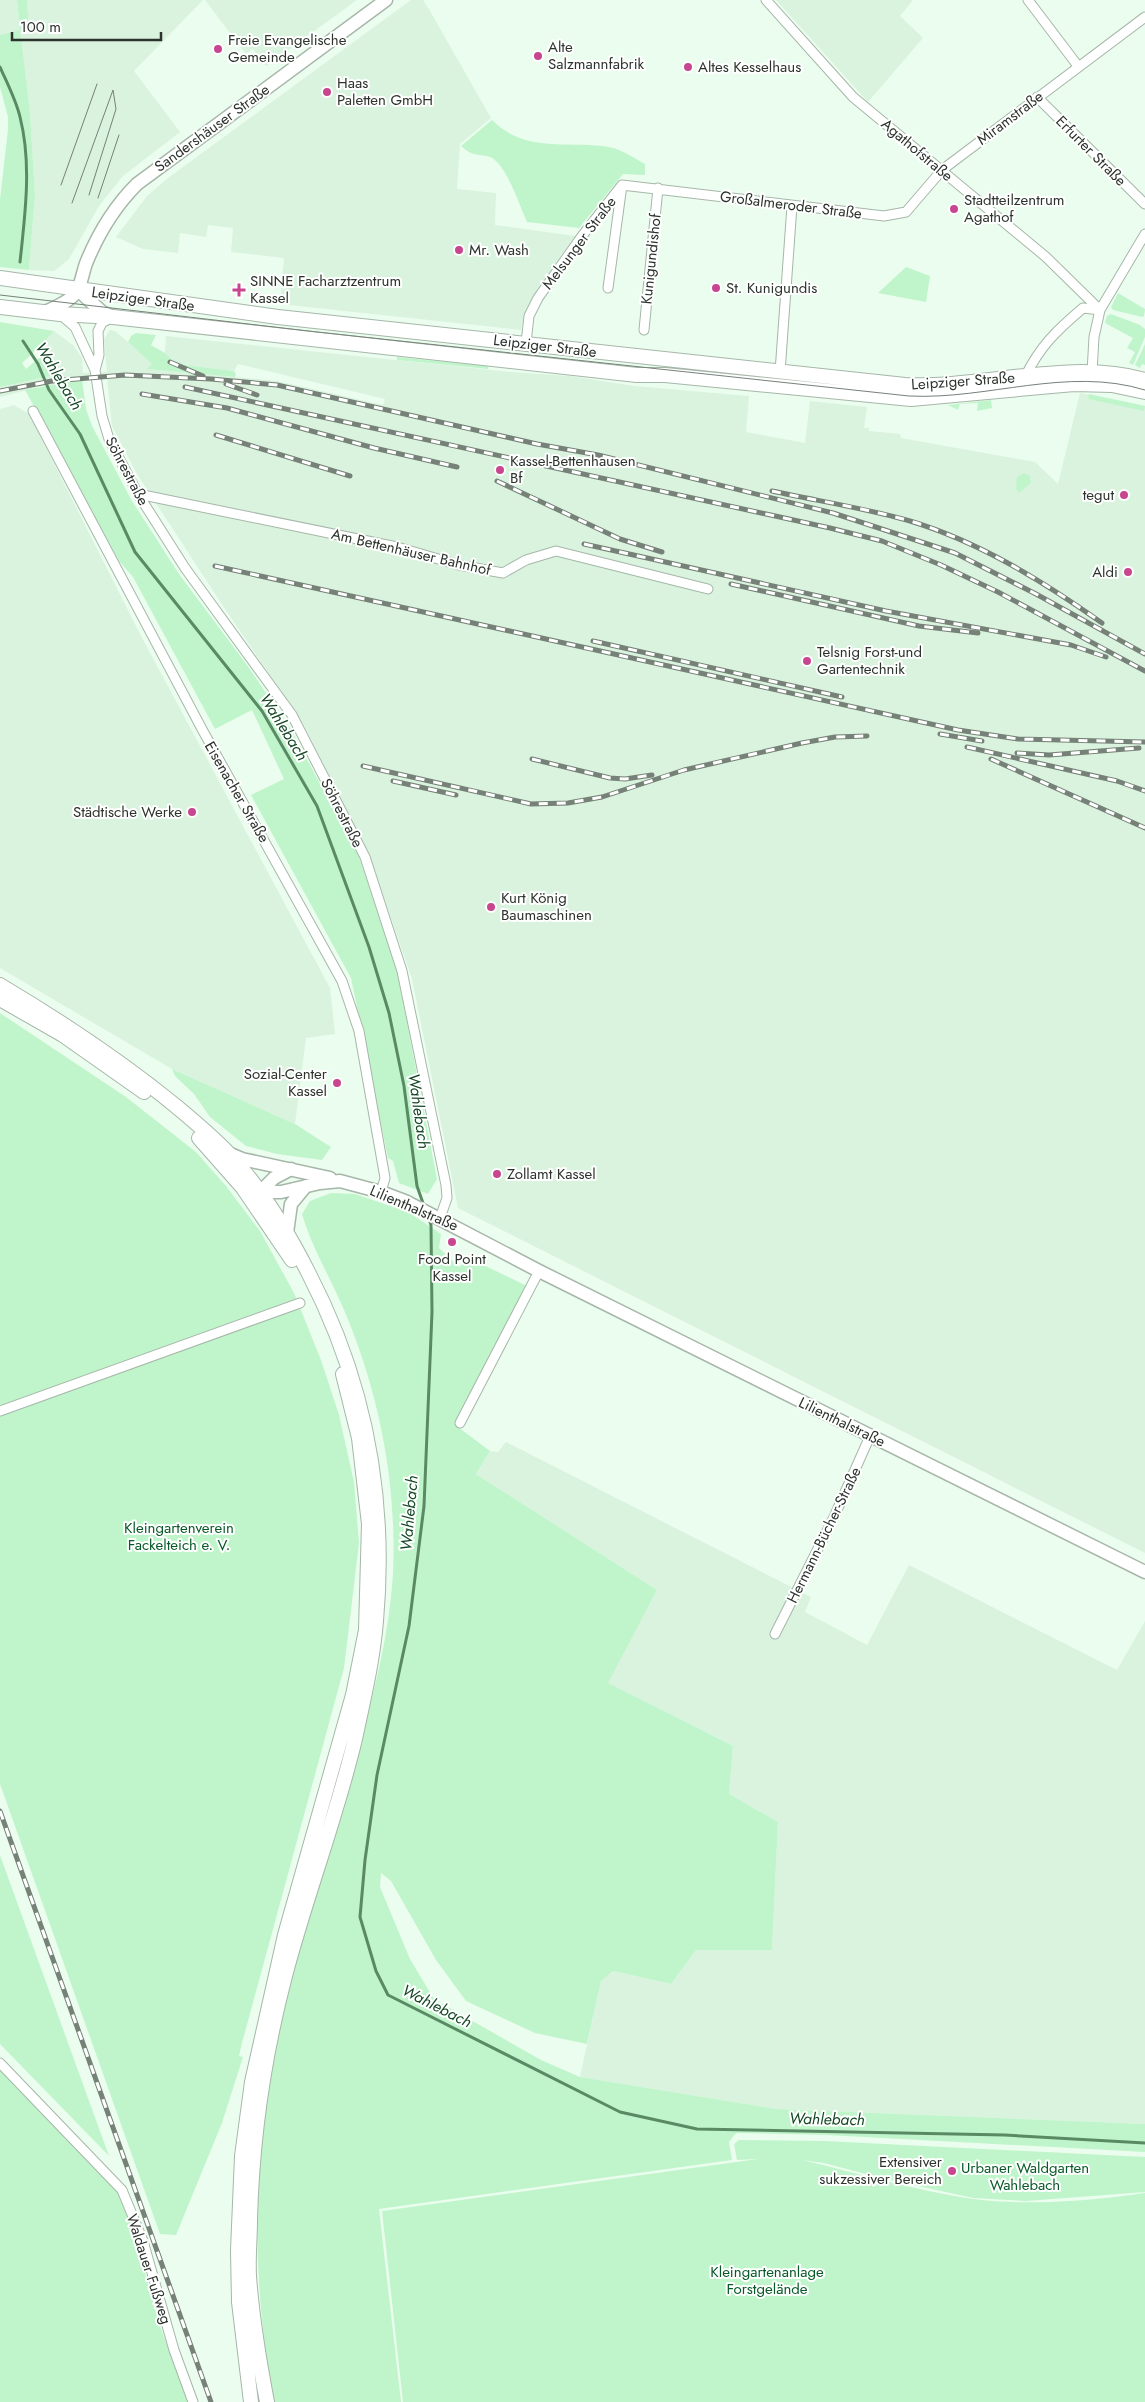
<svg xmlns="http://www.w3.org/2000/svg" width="1145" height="2402" font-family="Jost,sans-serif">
  <rect width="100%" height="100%" fill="#ebfdee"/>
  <path fill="#daf3de" d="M0 0H17L20 30 29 29 27 0H203L134 71 180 132 123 176 99 206 69 259 54 271 29 270 35 195 30 112 19 31 0 35Z
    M205 0H357L266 66 253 49 246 54Z
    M411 0H423L430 11 491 118 460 144 457 189 496 193 495 225 575 236 537 289 524 315 521 330 280 304 284 258 231 252 233 228 208 225 206 237 180 233 178 253 143 249 116 237 147 196 168 178Z
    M776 0H913L900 16 923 38 868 102Z
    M110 330 115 331 153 364 148 369 277 381 383 405 385 399 238 364 234 371 176 364 165 353 166 336 510 372 570 376 634 386 749 396 746 432 805 443 810 401 867 407 864 428H869V431L900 434 901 438 1035 462 1058 484 1080 393 1145 406V1553L458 1208 412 979 371 860 304 725 221 603 137 474 112 426 107 379H82L39 387 0 397V387L51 376 40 357 46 353 40 347 54 331 73 345 82 358 83 373 107 372 104 339Z
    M14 405 29 414 141 636 330 988 335 1034 306 1038 295 1124 172 1069 0 968V409Z
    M506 1442 811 1597 805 1612 867 1645 909 1565 1117 1670 1145 1621V2124L777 2109 580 2077 601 1981 613 1971 671 1984 696 1950H772L778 1822 729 1794 733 1746 607 1683 657 1590 476 1474 490 1451 498 1452Z"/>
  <path fill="#c0f5cb" d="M17 0H27L29 29 20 31 30 112 35 195 29 270 0 267V200L8 129V117L0 87V35L20 30Z
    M492 120C526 154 567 140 609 147 621 149 634 158 645 164V175L623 174 579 228 527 222C520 207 506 163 490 157 476 153 473 157 461 146Z
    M906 267 930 276 926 302 878 293Z
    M1118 293 1145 309 1144 316 1142 317 1113 310 1111 307Z
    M1111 314 1140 325 1145 329V337L1133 365 1129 363 1135 352 1127 348 1133 338 1105 323 1107 316Z
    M0 322 54 331 40 347 22 363 26 369 40 357 51 376 0 387Z
    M136 333 156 335 151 345 165 353 177 364 234 371 236 374 235 377 147 369 152 364 128 342 131 336Z
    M1145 344V365L1142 364 1140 368 1135 365Z
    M397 357 488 366V369L397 360Z
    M82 379 86 409 92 426 132 501 179 574 247 665 292 731 359 857 397 970 437 1179 428 1194 399 1183 393 1161 388 1158 351 978 251 795 284 779 252 710 215 729 133 577 119 561 25 390Z
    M1089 394 1145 406 1144 411 1088 399Z
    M991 400 992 408 977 411 978 403 960 404 958 410 948 405Z
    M1024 473 1030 476 1031 483 1019 493 1016 489 1017 477Z
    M0 1013 126 1097 196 1152 226 1186 260 1231 294 1293 321 1360 339 1415 354 1482 359 1543 344 1668 242 2043 239 2056 243 2057 222 2123 176 2235 160 2234 0 1784Z
    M172 1069 295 1124 331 1147 322 1160 277 1154 246 1146 210 1117 194 1094 175 1076Z
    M331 1193 355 1194 408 1212 441 1234 439 1248 459 1267 469 1258 527 1286 458 1427 490 1451 476 1474 657 1590 608 1683 733 1746 729 1794 778 1822 772 1950H696L671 1984 613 1971 601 1981 587 2044 535 2033 466 2001 436 1960 391 1881 381 1873 380 1887 410 1959 434 1999 541 2060 580 2077 777 2109 1145 2124V2152L827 2135 738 2133 735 2134 729 2142 732 2160 379 2209 401 2402H274C270 2378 265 2354 263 2329 250 2212 260 2096 289 1983 308 1911 331 1841 351 1771 371 1706 389 1640 393 1573 397 1483 379 1392 344 1310 330 1277 312 1248 302 1214L310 1201Z
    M0 1855 109 2156 0 2044Z
    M0 2068 123 2196 160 2326 188 2402H0Z
    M739 2140 825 2141 1145 2157V2192L1026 2201 973 2198 881 2178 824 2163 802 2160C858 2173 916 2191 973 2199 1030 2206 1089 2201 1145 2193V2402H403L382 2211 758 2159 737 2160 734 2144Z"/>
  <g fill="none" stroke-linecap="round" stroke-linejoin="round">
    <path stroke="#598a64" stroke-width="3" d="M0 67C7 83 16 100 20 117 32 164 25 215 20 262
      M23 341 38 364 49 390 80 434 135 552 262 711 317 806 369 947 389 1013 404 1086 417 1186 424 1206
      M429 1219 431 1225 432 1312 424 1506 409 1626 377 1775 365 1860 360 1917 376 1971 388 1995 620 2112 697 2129 1005 2135 1145 2143"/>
    <defs>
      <path id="street" d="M766 0 853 97 1046 257 1100 310
        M1028 0 1078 66
        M1037 97 1145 204
        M622 185 884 216 906 212 942 170 1145 17
        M608 288 622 185
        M61 315 75 327 95 370
        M112 317 102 323 98 331 99 355 95 370 102 416 109 439 138 494 185 568 292 715 365 857 402 971 446 1185 447 1198 440 1218
        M644 330 658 188
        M526 343 529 316 538 298 582 236 622 185
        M780 372 792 206
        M1092 372 1094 337 1100 310 1145 234
        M1025 377C1040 346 1057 330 1083 308L1100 310
        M33 411 203 731 342 981 359 1031 385 1178 381 1192
        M138 494 397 547 459 565 503 573 526 560 556 551 708 589
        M0 1411 300 1303
        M460 1423 539 1271
        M775 1634 834 1517 870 1436
        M0 2063 122 2190 143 2241 174 2350 193 2402"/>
      <path id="secondary" d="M78 290 102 312 113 317
        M45 312C56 307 71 301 77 291 82 282 83 270 87 261 99 232 115 206 137 184L386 0
        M228 1153 242 1159 330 1178
        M260 1192H281L320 1183 340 1181 381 1192 405 1201 539 1271 1145 1572
        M260 1192 274 1178 291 1169
        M287 1233 291 1204 306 1186"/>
      <path id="primary" d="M0 278 278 317 905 385C983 389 1068 358 1145 380
        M0 307 60 314 113 317 637 375H665L911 399 1074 384 1112 385 1145 392
        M0 985C62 1022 121 1061 177 1107 195 1122 214 1138 230 1155 262 1190 288 1232 309 1274 366 1384 387 1498 376 1621 373 1660 363 1701 355 1739 336 1819 306 1896 285 1976 264 2056 252 2137 250 2220 250 2238 248 2257 249 2276 252 2318 259 2360 267 2402
        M0 999 63 1035 144 1092
        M199 1138 243 1188 292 1260
        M251 2402 239 2302 238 2250 242 2156 252 2082 285 1935 353 1695 366 1630 369 1524 359 1438 343 1374"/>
    </defs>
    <use href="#street" stroke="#a6b7a9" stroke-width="11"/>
    <use href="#secondary" stroke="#a6b7a9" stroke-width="15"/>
    <use href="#primary" stroke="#a6b7a9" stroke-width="16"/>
    <use href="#street" stroke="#fff" stroke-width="9"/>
    <use href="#secondary" stroke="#fff" stroke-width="12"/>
    <use href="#primary" stroke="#fff" stroke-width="14"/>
    <path stroke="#768178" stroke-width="1" d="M61 185 97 84
      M98 198 119 135
      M72 203 113 90 116 109 89 195
      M0 295 317 332 909 396C988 400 1067 366 1145 390"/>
    <defs>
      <path id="rail" d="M170 362 203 376
        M226 384 257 395
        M185 387 830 528 882 541 941 565 998 592 1145 671
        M0 391 52 381 125 375 211 379 277 385 537 444 598 455 833 513 955 553 1036 594 1145 654
        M142 394 227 408 374 448 457 467
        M216 435 350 476
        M497 481 620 539 662 552
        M772 491C818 501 865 508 910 521 980 542 1044 582 1102 623
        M584 544 886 611 1071 645 1106 657
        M215 566 958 730 1018 739 1145 742
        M731 584 919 626 978 633
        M593 641 842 697
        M940 734 982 741
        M967 747 1117 781 1145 791
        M1017 753 1049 755 1139 748
        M532 759 610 778 625 779 652 775
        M991 759 1145 828
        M363 766 531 804 568 803 602 797 684 770 802 743 835 737 867 736
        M393 781 456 795
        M0 1811 211 2402"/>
    </defs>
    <use href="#rail" stroke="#768178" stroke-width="5"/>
    <use href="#rail" stroke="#fff" stroke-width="3" stroke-dasharray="9" stroke-linecap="butt"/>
  </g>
  <g fill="#c7468f" stroke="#fff" stroke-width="2">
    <circle cx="218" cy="49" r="5"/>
    <circle cx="538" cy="56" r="5"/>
    <circle cx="688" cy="67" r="5"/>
    <circle cx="327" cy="92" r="5"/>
    <circle cx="954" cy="209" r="5"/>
    <circle cx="459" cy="250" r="5"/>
    <circle cx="716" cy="288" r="5"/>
    <path d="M236.5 282.5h5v5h5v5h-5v5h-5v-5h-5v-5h5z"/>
    <circle cx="500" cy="470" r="5"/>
    <circle cx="1124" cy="495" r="5"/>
    <circle cx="1128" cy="572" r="5"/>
    <circle cx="807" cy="661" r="5"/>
    <circle cx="192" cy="812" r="5"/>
    <circle cx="491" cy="907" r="5"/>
    <circle cx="337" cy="1083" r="5"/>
    <circle cx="497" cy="1174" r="5"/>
    <circle cx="452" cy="1242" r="5"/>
    <circle cx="952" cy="2171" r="5"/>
  </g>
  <g text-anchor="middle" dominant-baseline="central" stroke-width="4" stroke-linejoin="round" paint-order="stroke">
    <g font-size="15" fill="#2c332d" stroke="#fff" text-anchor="start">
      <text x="228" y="40">Freie Evangelische<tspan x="228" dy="17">Gemeinde</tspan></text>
      <text x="548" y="47">Alte<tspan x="548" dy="17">Salzmannfabrik</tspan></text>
      <text x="698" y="67">Altes Kesselhaus</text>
      <text x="337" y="83">Haas<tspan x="337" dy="17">Paletten GmbH</tspan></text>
      <text x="964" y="200">Stadtteilzentrum<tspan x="964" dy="17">Agathof</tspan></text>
      <text x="469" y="250">Mr. Wash</text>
      <text x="250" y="281">SINNE Facharztzentrum<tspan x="250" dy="17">Kassel</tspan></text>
      <text x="726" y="288">St. Kunigundis</text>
      <text x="510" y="461">Kassel-Bettenhausen<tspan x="510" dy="17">Bf</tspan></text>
      <text x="1114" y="495" text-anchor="end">tegut</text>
      <text x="1118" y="572" text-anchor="end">Aldi</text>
      <text x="817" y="652">Telsnig Forst-und<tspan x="817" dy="17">Gartentechnik</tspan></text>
      <text x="182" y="812" text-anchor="end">Städtische Werke</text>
      <text x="501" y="898">Kurt König<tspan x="501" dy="17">Baumaschinen</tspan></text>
      <text x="327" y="1074" text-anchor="end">Sozial-Center<tspan x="327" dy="17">Kassel</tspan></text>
      <text x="507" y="1174">Zollamt Kassel</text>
      <text x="452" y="1259" text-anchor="middle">Food Point<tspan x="452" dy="17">Kassel</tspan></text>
      <text x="942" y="2162" text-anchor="end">Extensiver<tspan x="942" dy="17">sukzessiver Bereich</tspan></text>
    </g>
    <g font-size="15" fill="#2c332d" stroke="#fff">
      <text transform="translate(1010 118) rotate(-37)">Miramstraße</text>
      <text transform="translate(212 128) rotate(-36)">Sandershäuser Straße</text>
      <text transform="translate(917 150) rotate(40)">Agathofstraße</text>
      <text transform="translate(1091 151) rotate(45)">Erfurter Straße</text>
      <text transform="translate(791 205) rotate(7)">Großalmeroder Straße</text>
      <text transform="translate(579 243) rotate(-53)">Melsunger Straße</text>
      <text transform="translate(651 259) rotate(-84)">Kunigundishof</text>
      <text transform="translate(143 299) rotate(8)">Leipziger Straße</text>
      <text transform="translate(545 346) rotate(7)">Leipziger Straße</text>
      <text transform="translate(963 381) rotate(-4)">Leipziger Straße</text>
      <text transform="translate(127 471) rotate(62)">Söhrestraße</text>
      <text transform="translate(411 552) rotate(13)">Am Bettenhäuser Bahnhof</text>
      <text transform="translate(237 792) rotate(60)">Eisenacher Straße</text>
      <text transform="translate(342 813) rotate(63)">Söhrestraße</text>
      <text transform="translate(414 1208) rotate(23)">Lilienthalstraße</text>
      <text transform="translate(842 1422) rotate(26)">Lilienthalstraße</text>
      <text transform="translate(824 1535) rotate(-64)">Hermann-Bücher-Straße</text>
      <text transform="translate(149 2269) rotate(72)">Waldauer Fußweg</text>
    </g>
    <g font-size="15" fill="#085928" stroke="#fff">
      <text x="179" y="1528">Kleingartenverein<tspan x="179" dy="17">Fackelteich e. V.</tspan></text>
      <text x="1025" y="2168">Urbaner Waldgarten<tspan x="1025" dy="17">Wahlebach</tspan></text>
      <text x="767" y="2272">Kleingartenanlage<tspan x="767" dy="17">Forstgelände</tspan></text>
    </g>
    <g font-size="16" font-style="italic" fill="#164826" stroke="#fff">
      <text transform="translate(59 376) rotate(59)">Wahlebach</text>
      <text transform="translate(284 727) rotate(58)">Wahlebach</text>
      <text transform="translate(419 1111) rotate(82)">Wahlebach</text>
      <text transform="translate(409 1513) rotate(-85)">Wahlebach</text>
      <text transform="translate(437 2006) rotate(27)">Wahlebach</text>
      <text transform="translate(827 2119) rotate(1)">Wahlebach</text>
    </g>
  </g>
  <path d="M12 32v8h149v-8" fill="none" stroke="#2c332d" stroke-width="2.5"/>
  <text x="20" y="32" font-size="15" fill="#2c332d" stroke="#ffffff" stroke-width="4" paint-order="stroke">100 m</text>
</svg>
